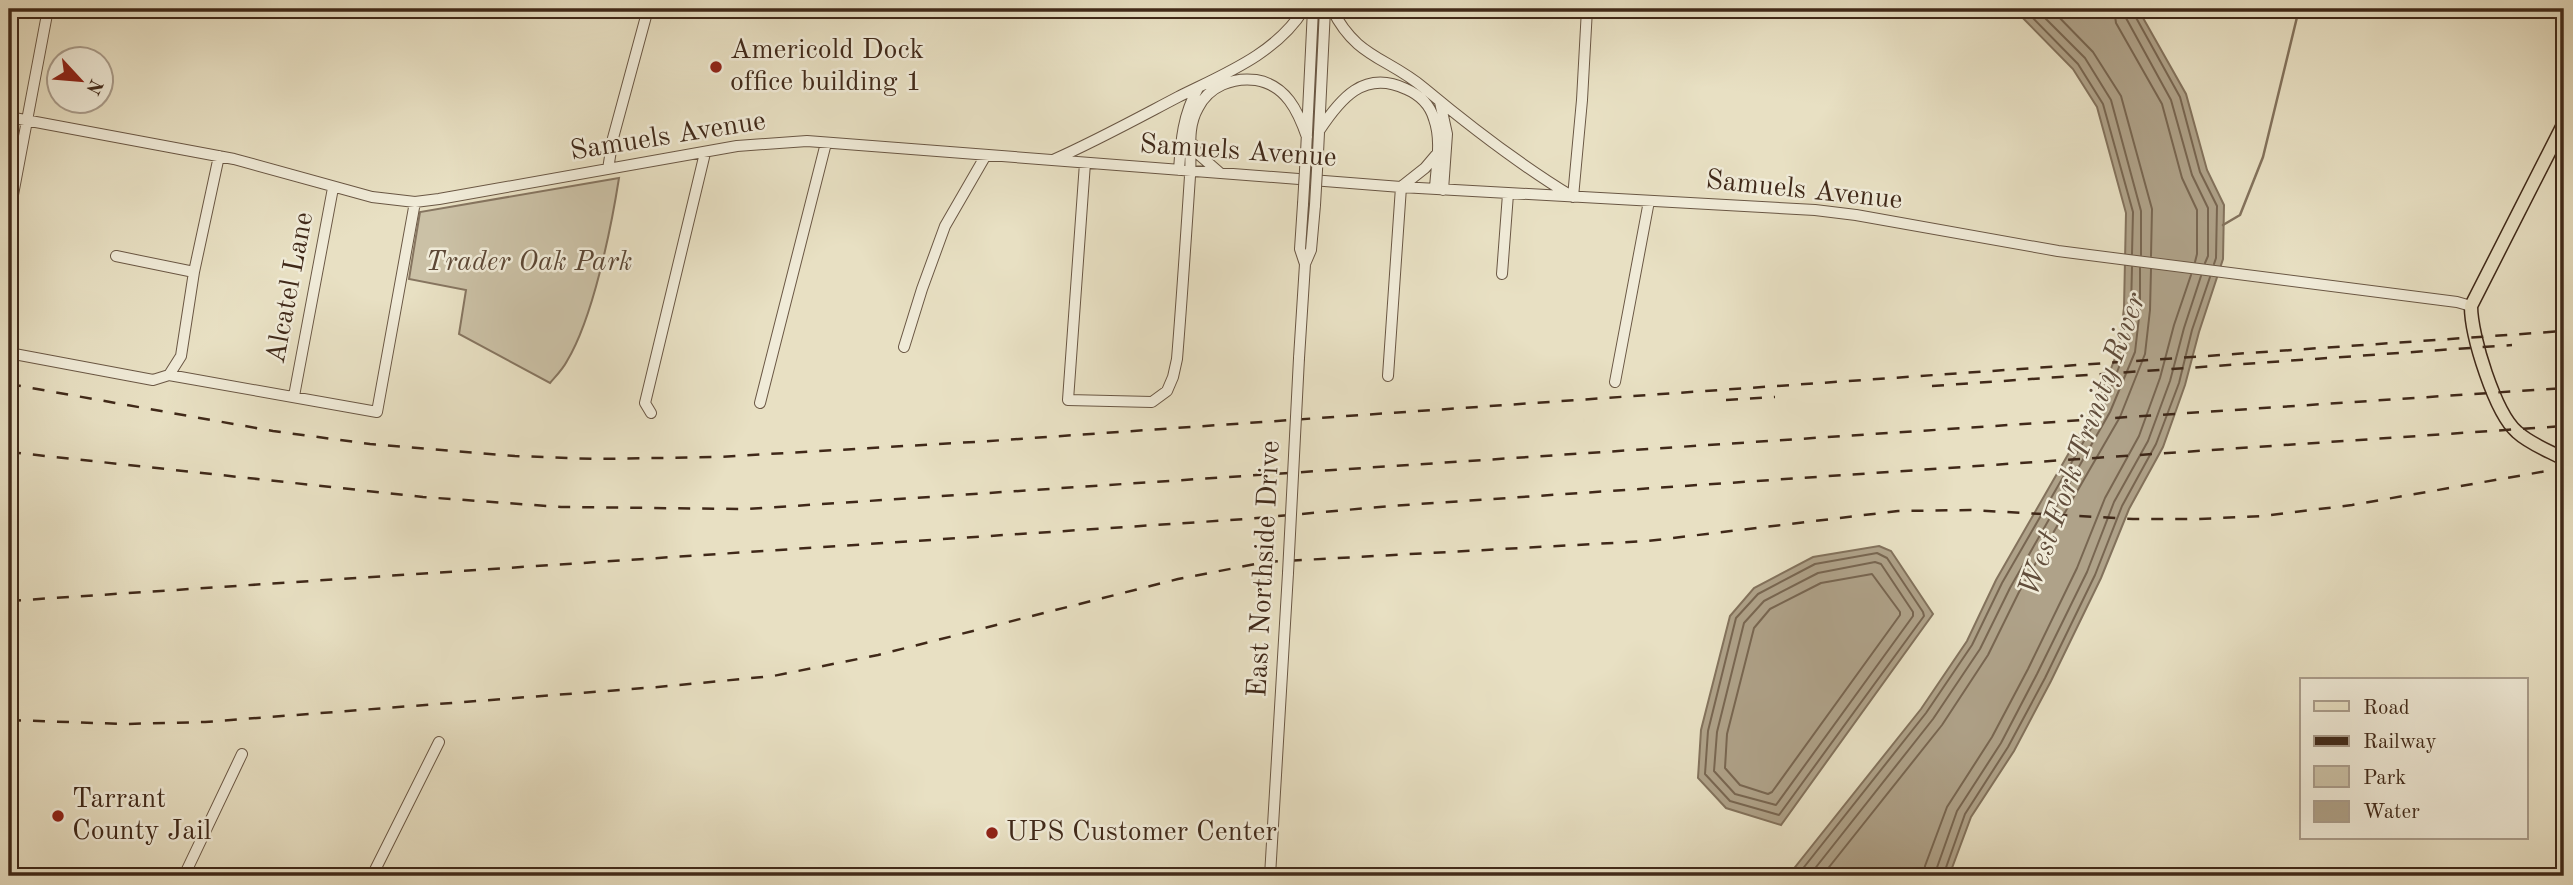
<svg xmlns="http://www.w3.org/2000/svg" width="2573" height="885" font-family="'Old Standard TT',serif">
  <rect width="100%" height="100%" fill="#e8e0c3"/>
  <filter id="stains"><feTurbulence type="fractalNoise" baseFrequency=".00286" numOctaves="4"/><feColorMatrix values="0 0 0 0 .2 0 0 0 0 .09 0 0 0 0 .02 0 0 0 .5 -.17"/></filter>
  <radialGradient id="worn" r=".72"><stop offset=".6" stop-color="#630" stop-opacity="0"/><stop offset="1" stop-color="#630" stop-opacity=".3"/></radialGradient>
  <path fill="#cbc1a6" stroke="#867560" stroke-width="2" d="M619 178C611 229 593 318 567 361 563 369 556 376 550 383L459 334 466 290 409 279 420 212Z"/>
  <path fill="#afa289" stroke="#83725c" stroke-width="2" d="M2014 9H2138L2186 94 2207 170 2224 205 2223 259 2199 332 2185 385 2163 447 2129 509 2101 578 2051 681 2014 751 1971 817 1949 876H1788L1921 709 1967 641 1996 580 2097 404 2119 348 2124 308 2126 213 2097 107 2073 69Z
    M1879 546 1891 551 1933 614 1781 825 1726 808 1698 778 1701 730 1730 616 1754 588 1813 557Z"/>
  <g fill="none" stroke-linecap="round" stroke-linejoin="round">
    <path stroke="#786651" stroke-width="2" d="M2024 9 2078 64 2103 104 2133 212 2132 254
      M2036 9 2085 58 2111 100 2141 211V255
      M2051 9 2093 52 2121 96 2152 209 2151 256
      M2114 9 2116 23 2162 104 2182 178 2197 210V254L2195 262
      M2124 9 2126 18 2171 100 2192 175 2208 208V256L2205 263
      M2133 9 2134 14 2180 97 2200 172 2217 206 2216 258 2214 264
      M1877 553 1887 558 1923 612 1924 616 1779 815 1730 801 1705 774 1708 731 1736 618 1758 594 1815 564Z
      M1875 562 1881 564 1913 612V616L1776 805 1735 794 1714 771 1717 732 1744 623 1764 601 1818 573Z
      M1872 574 1900 612V615L1772 792 1768 794 1740 785 1725 768 1727 734 1754 628 1770 609 1821 583Z
      M1797 876 1926 713 1972 645 2002 583 2103 408 2126 349 2131 308 2132 267
      M1809 876 1933 719 1980 649 2010 588 2110 412 2135 352 2140 309V268
      M1822 876 1942 725 1988 655 2019 592 2120 417 2145 354 2150 310 2151 269
      M1924 876 1925 866 1947 807 1992 737 2028 669 2077 568 2105 498 2139 436 2160 378 2174 325 2191 275
      M1934 876 1957 811 2001 743 2037 674 2087 572 2114 502 2148 441 2170 381 2184 328 2201 276
      M1943 876 1965 814 2008 747 2045 678 2095 575 2122 506 2156 444 2179 383 2192 330 2210 277"/>
    <path stroke="#83725c" stroke-width="2.5" d="M2223 225 2240 215 2263 157 2299 9"/>
    <defs>
      <path id="minor" d="M1332 9C1356 58 1387 57 1424 88 1472 128 1520 165 1573 197L1582 100 1587 9
        M1440 102 1447 134 1443 190
        M9 117 234 159 372 197 415 202 439 199 737 146 807 141 1401 187 1815 210 1856 215 2058 251 2457 302 2471 306
        M1319 131C1340 99 1364 69 1406 89 1420 95 1430 105 1434 119 1442 141 1436 167 1435 189
        M1193 144 1197 153 1220 173
        M1306 153 1313 9
        M1318 153 1325 9
        M1053 160C1096 141 1136 119 1178 97 1224 74 1276 54 1304 9
        M1085 163 1068 400 1152 402 1167 391 1173 377 1177 359C1182 298 1186 237 1190 176 1192 153 1186 129 1198 108 1209 86 1233 77 1256 80 1286 85 1298 111 1307 137
        M608 169 613 138 648 9
        M1179 170C1181 140 1183 115 1198 88
        M1401 187 1425 168 1436 155
        M9 216 48 9
        M116 256 194 272
        M1305 264 1311 250 1315 205
        M1502 274 1508 194
        M904 347 922 289 945 226 986 155
        M9 353 153 380 169 375 181 356 194 272 219 156
        M1299 358 1305 264 1300 249 1303 204
        M169 375 377 412 415 202
        M1388 376 1401 187
        M1615 382 1649 201
        M294 396 333 188
        M760 403 826 143
        M651 413 645 403 705 153
        M9 871 21 876
        M184 876 242 754
        M372 876 439 742
        M1270 876 1288 573"/>
      <path id="major" d="M2564 123 2471 306C2471 336 2495 413 2517 432 2530 444 2549 451 2564 459"/>
    </defs>
    <use href="#minor" stroke="#6a5744" stroke-width="12"/>
    <use href="#major" stroke="#402919" stroke-width="15"/>
    <use href="#minor" stroke="#f0ebd8" stroke-width="10"/>
    <use href="#major" stroke="#e8e0c3" stroke-width="12"/>
    <path stroke="#402919" stroke-width="2.5" stroke-dasharray="12 12" stroke-linecap="butt" d="M9 384 273 431 370 444 515 456 595 459 718 457 990 441 2564 331
      M1932 386 2512 345
      M1726 400 1775 397
      M9 452 423 497 561 507 748 509 2564 388
      M9 601 1246 519 1390 506 2564 426
      M9 720 125 724 205 722 658 687 773 676 878 655 1178 579 1266 562 1648 541 1898 511 1970 510 2133 519H2198L2263 516 2352 505 2564 468"/>
    <defs>
      <path id="minor-bridge" d="M1303 204 1306 153
        M1315 205 1318 153
        M1288 573 1299 358"/>
    </defs>
    <use href="#minor-bridge" stroke="#6a5744" stroke-width="12" stroke-linecap="butt"/>
    <use href="#minor-bridge" stroke="#f0ebd8" stroke-width="10"/>
  </g>
  <g fill="#8f2418" stroke="#f0ebd8" stroke-width="2.5">
    <circle cx="716" cy="67" r="7"/>
    <circle cx="58" cy="816" r="7"/>
    <circle cx="992" cy="833" r="7"/>
  </g>
  <g text-anchor="middle" dominant-baseline="central" stroke-width="5" stroke-linejoin="round" paint-order="stroke">
    <g font-size="28" fill="#402919" stroke="#f0ebd8" text-anchor="start">
      <text x="730" y="51">Americold Dock<tspan x="730" dy="32">office building 1</tspan></text>
      <text x="72" y="800">Tarrant<tspan x="72" dy="32">County Jail</tspan></text>
      <text x="1006" y="833">UPS Customer Center</text>
    </g>
    <g font-size="28" fill="#402919" stroke="#f0ebd8">
      <text transform="translate(668 137) rotate(-9)">Samuels Avenue</text>
      <text transform="translate(1238 152) rotate(4)">Samuels Avenue</text>
      <text transform="translate(1804 191) rotate(6)">Samuels Avenue</text>
      <text transform="translate(291 288) rotate(-79)">Alcatel Lane</text>
      <text transform="translate(1265 569) rotate(-87)">East Northside Drive</text>
    </g>
    <g font-size="28" font-style="italic" fill="#5c4735" stroke="#f0ebd8">
      <text x="529" y="263">Trader Oak Park</text>
    </g>
    <g font-size="30" font-style="italic" fill="#614d3b" stroke="#f0ebd8">
      <text transform="translate(2083 445) rotate(-70)">West Fork Trinity River</text>
    </g>
  </g>
  <rect width="2573" height="885" fill="none" stroke="#e8e0c3" stroke-width="35"/>
  <rect x="10" y="10" width="2552" height="864" fill="none" stroke="#402919" stroke-width="3.5"/>
  <rect x="18" y="18" width="2538" height="850" fill="none" stroke="#402919" stroke-width="2"/>
  <rect x="2300" y="678" width="228" height="161" fill="#f0ebd8" stroke="#aa9d8c" stroke-width="2"/>
  <rect x="2314" y="701" width="35" height="10" fill="#e8e0c3" stroke="#aa9d8c" stroke-width="2"/>
  <text x="2363" y="714" font-size="21" fill="#402919">Road</text>
  <rect x="2314" y="736" width="35" height="10" fill="#402919" stroke="#aa9d8c" stroke-width="2"/>
  <text x="2363" y="748" font-size="21" fill="#402919">Railway</text>
  <rect x="2314" y="766" width="35" height="21" fill="#cbc1a6" stroke="#aa9d8c" stroke-width="2"/>
  <text x="2363" y="784" font-size="21" fill="#402919">Park</text>
  <rect x="2314" y="801" width="35" height="21" fill="#afa289" stroke="#aa9d8c" stroke-width="2"/>
  <text x="2363" y="818" font-size="21" fill="#402919">Water</text>
  <g transform="translate(80 80) rotate(116)"><circle r="33" fill="#f0ebd8" stroke="#aa9d8c" stroke-width="2"/>
  <path d="M0-5L12 26L0 18L-12 26Z" fill="#8f2418"/>
  <text y="-10" font-size="19" font-weight="bold" text-anchor="middle" fill="#402919">N</text>
  </g>
  <rect width="100%" height="100%" filter="url(#stains)"/>
  <rect width="100%" height="100%" fill="url(#worn)"/>
</svg>
